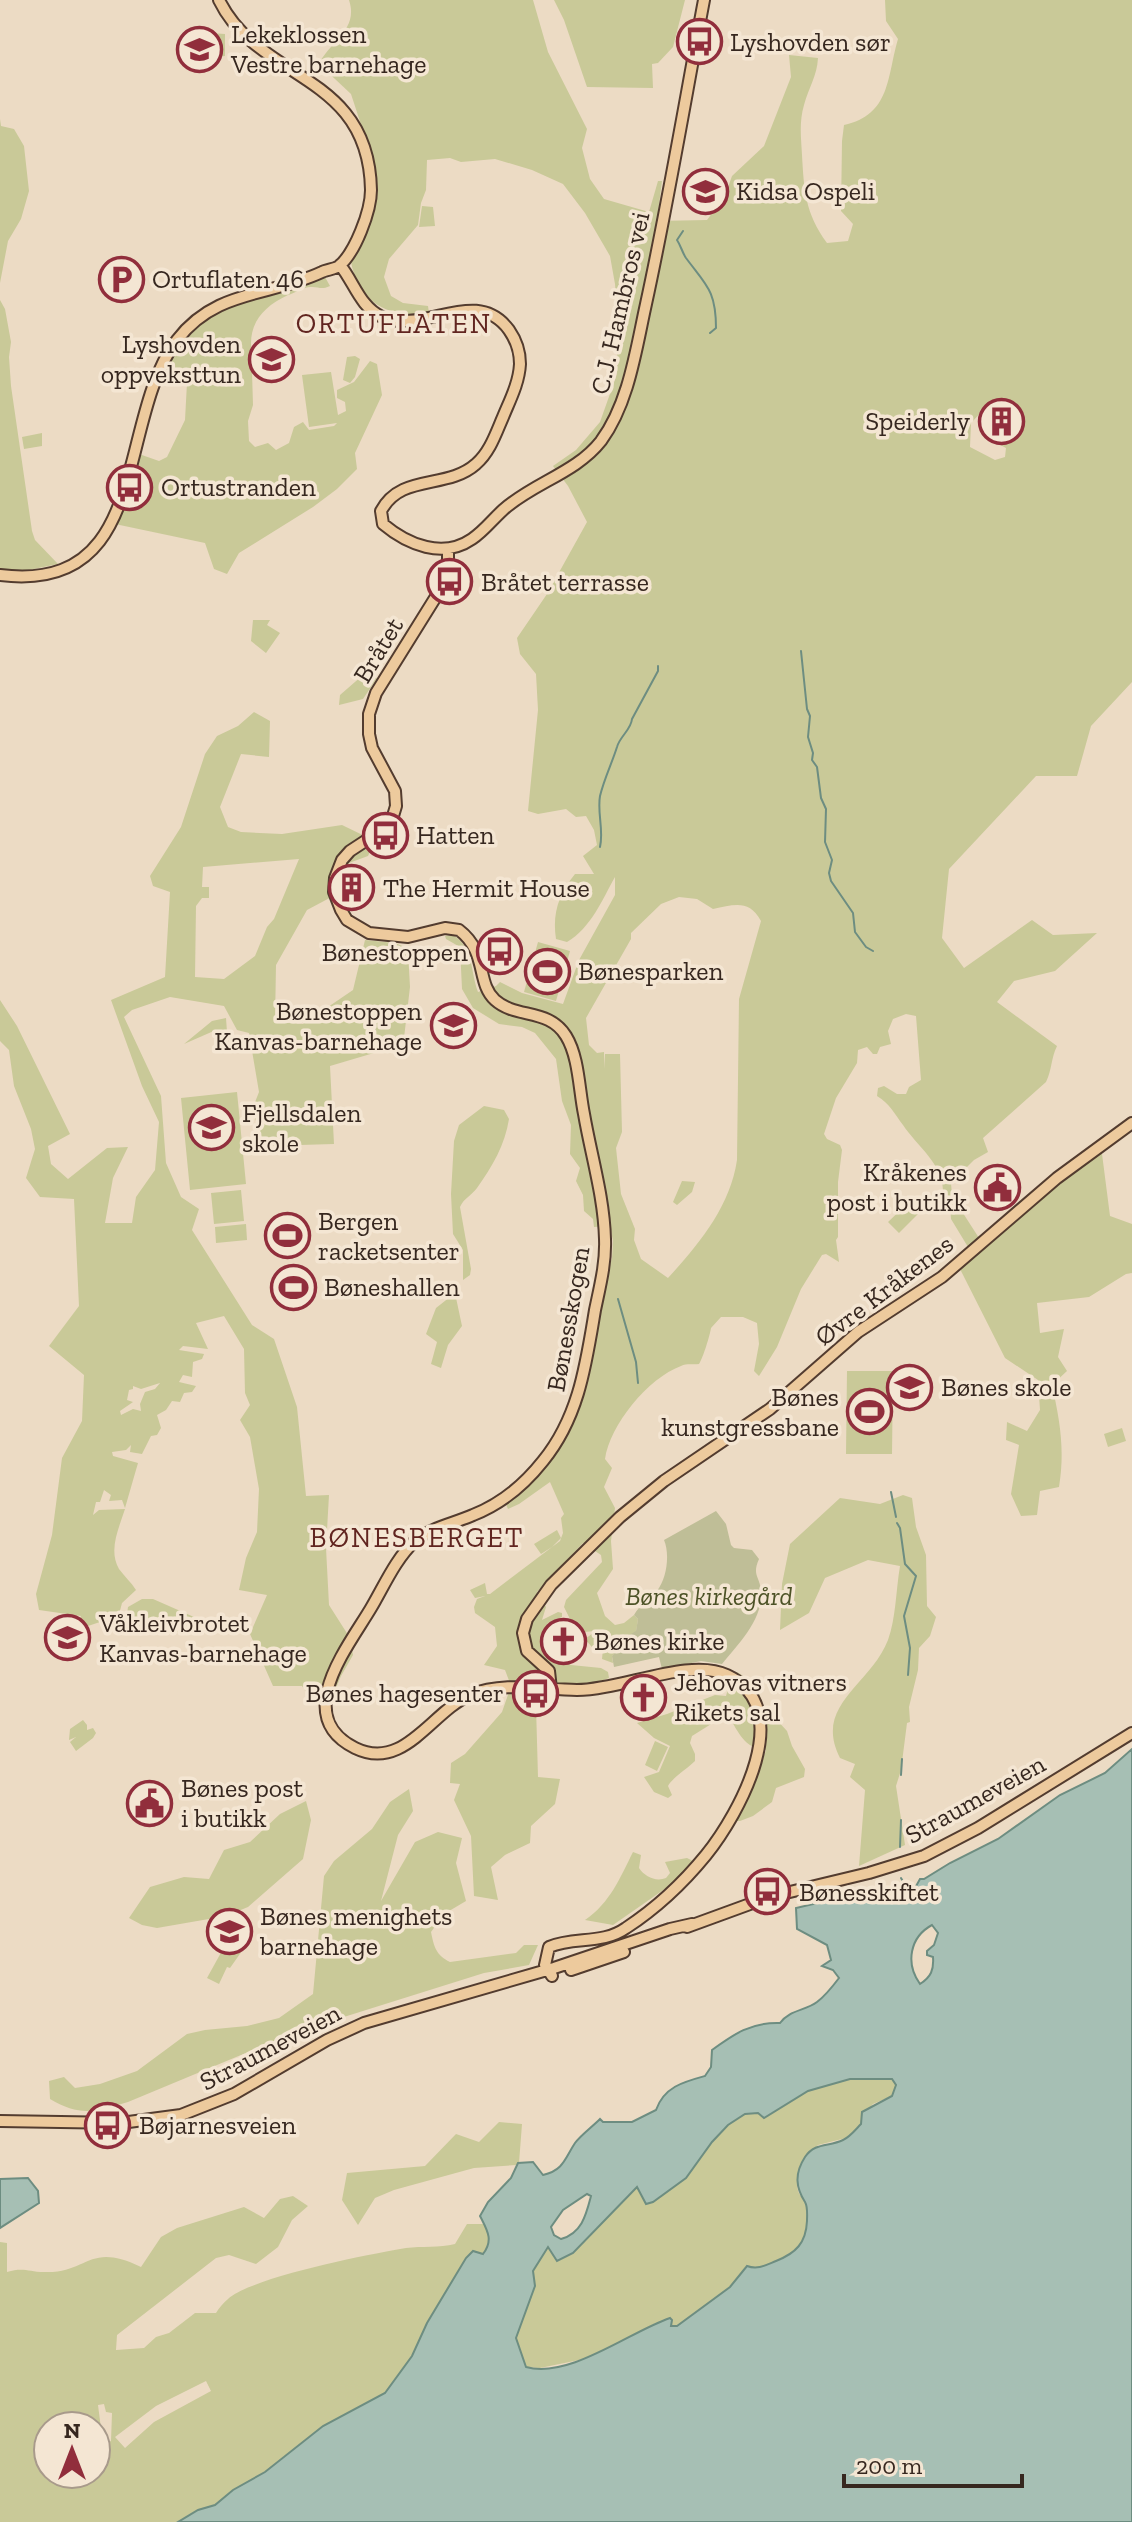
<svg xmlns="http://www.w3.org/2000/svg" width="1132" height="2522" font-family="'Zilla Slab',serif">
  <rect width="100%" height="100%" fill="#ecdbc4"/>
  <path fill="#c9c998" fill-rule="evenodd" d="M349 0H533L548 52 587 129 582 148 590 179 604 199 649 212 658 181H662L657 221 707 220 725 196 732 176 764 146 791 77 789 55 818 58C817 76 809 87 804 105 799 122 801 137 802 155 804 190 805 213 827 243L848 241 853 224 841 211 842 141 844 125C891 115 887 76 898 39L886 21 885 0H1132V682L1091 726 1077 776H1036L949 869 942 938 964 968 1032 920 1053 935 1097 933 1055 971 1014 981 997 1002 1057 1046C1051 1058 1052 1070 1046 1082L983 1138 988 1152 974 1160 951 1183 952 1196 979 1238 968 1247 951 1219 950 1206 940 1200 927 1212 922 1205 943 1191C943 1164 917 1146 903 1125 894 1113 890 1104 877 1096L878 1088 884 1086 897 1094H906L909 1087 921 1080 916 1016 906 1014 893 1019 888 1031 891 1044 880 1047 877 1054H873L867 1047 858 1050 857 1063 836 1098 824 1134 827 1139 840 1145 842 1150 838 1182V1237L836 1240 839 1262 826 1254 822 1255 801 1289 777 1347 759 1376 754 1371 759 1344 757 1323 743 1317H721L711 1328C710 1335 703 1358 699 1364 693 1365 687 1363 681 1366 648 1378 610 1425 605 1459L612 1468 604 1487 615 1508 611 1541 613 1569 597 1593 605 1616 615 1625 624 1623 634 1615 638 1619 636 1632 612 1656 613 1663 602 1659 603 1649 597 1653 585 1639 593 1633 604 1646 605 1643 596 1631 584 1632 570 1619 564 1607 566 1600 602 1562 601 1555 583 1543 537 1592 546 1607 542 1620 558 1612 562 1613V1617L548 1623 545 1630 546 1644 571 1665 601 1668 608 1672 609 1678C583 1689 554 1679 536 1706L538 1777 560 1779 555 1804 531 1826 530 1843 505 1855 491 1867 498 1900 474 1896 471 1836 454 1800 460 1784 450 1783 451 1763 465 1754 502 1712 511 1686 505 1670 484 1665 497 1646 495 1627 475 1613 474 1607 477 1599 485 1596 475 1598 470 1590 485 1583 487 1594H490L560 1541 563 1533 561 1518 564 1514 550 1482 519 1504 508 1509 505 1502 557 1447 612 1258 613 1241 610 1226 594 1227 593 1219 584 1211 583 1195 576 1181 580 1168 570 1154 571 1125 562 1101 556 1059 535 1033 522 1027 499 1024 473 1008 462 989 460 947 446 939 445 936 453 935C474 948 470 970 478 992L496 986 500 982 522 993 563 1004 579 960 615 895V877C602 900 591 928 567 942L556 939C552 913 559 894 575 874H594L583 856 597 845 594 830 586 816 576 817 566 809 538 814 528 811 538 710 536 674 520 654 517 638 547 594 587 522 568 486 553 466 576 450 600 422 617 374 618 322 615 284 610 256 585 213 563 184 532 170 495 159 461 162 450 158 427 160 426 190 421 203 418 225 389 259 384 277 391 296 403 303 428 306 429 313C389 319 359 303 351 262L375 181 367 143 351 94 319 64C330 41 359 30 349 0ZM1006 406 1009 413 992 419 989 439 1006 448 1005 457 995 460 970 447 971 423 986 407ZM679 897 697 899 713 909C734 905 749 899 761 921L739 999 737 1160C730 1207 699 1244 668 1278L641 1259 634 1240 635 1229 621 1194 616 1148 622 1132 620 1054H605L604 1069V1052L597 1053 589 1045 586 1018 631 939V933L661 904Z
    M554 0H685L673 47 658 63 652 64 653 88 587 87 564 20Z
    M210 33 225 34V56L217 57Z
    M0 119 1 126 14 129 24 146 29 191 21 219 8 241 0 283Z
    M422 206 433 207 435 226 419 227Z
    M325 277 330 286C321 290 320 287 312 287 305 286 295 293 288 295 256 310 244 332 255 366L252 372 253 405 248 421 249 441 255 447 268 443 276 450 289 443 294 427 303 422 309 430 334 426 337 423 309 427 302 375 331 372 338 415 346 411 345 402 337 398V390L354 382 370 361 377 364 382 395 355 453 357 469 337 489 313 507 239 553 227 574 214 569 205 543 115 524 139 454 159 461 167 457 185 420 187 383 182 379 164 377V372L179 347 210 314 231 303 279 293Z
    M0 300 5 309 11 342 9 357 11 386 32 531 35 540 58 564 24 571 0 569Z
    M355 356 360 359 355 377 350 383 343 380 347 357Z
    M42 433V446L24 449 22 437Z
    M253 620H270L267 625 280 633 266 653 251 641Z
    M363 675 377 678 363 699 339 705 340 695Z
    M254 712 270 721 269 757 241 754 220 807 228 827 241 832 282 834 342 825 375 841 368 856 349 863 342 882 347 884 346 889 356 891 358 886 361 887 359 892 341 899 339 893 307 910 276 965 275 1022 303 1024 353 990 365 940 395 943 407 948 408 952 410 987 404 1038 384 1050 330 1066 334 1144 265 1146 252 1110 259 1092 249 1033 237 1030 224 1006 170 997 132 1010 124 1017 161 1096 166 1163 181 1197 199 1209 192 1230 252 1325 274 1339 297 1407 306 1496 329 1495 326 1548 329 1605 350 1638 353 1655 341 1676 328 1707 314 1704 302 1686H273L250 1634 267 1595 239 1590 246 1558 257 1532 259 1489 250 1437 240 1420 250 1405 245 1393 244 1349 224 1316 196 1323 208 1349 183 1346 179 1350 204 1354 202 1359 193 1362 192 1377 183 1375 179 1382 196 1386 192 1392 184 1393 180 1402 172 1401 166 1410 157 1415 161 1428 157 1435 151 1436 142 1454 130 1452 131 1445 126 1450 112 1452 113 1456 138 1463 125 1508 122 1500 109 1501 111 1495 104 1490 100 1502H96L93 1515 99 1510 125 1509C119 1528 108 1550 119 1569 124 1576 131 1582 136 1590L122 1603 116 1626 103 1621 76 1630 81 1616 39 1610 36 1594 52 1535 62 1458 82 1421 84 1375 49 1346 79 1306 74 1199 40 1197 26 1178 35 1149 31 1129 14 1086 9 1050 0 1041V1000L17 1026 70 1134 48 1146 51 1164 68 1179 107 1148 128 1147 113 1178 105 1223H132L136 1197 155 1170 159 1122 142 1086 111 1000 165 977 170 892 153 886 150 876 181 827 205 754 217 736 238 726ZM299 859 274 919 267 927 255 956 224 979 195 977 196 906 202 898H209V887H202L203 867ZM160 1383 155 1389 145 1392 140 1404 141 1411 133 1409 121 1415 120 1411 133 1402 127 1400 129 1390 133 1389V1386L141 1389Z
    M538 942 570 951 556 1001 524 992Z
    M226 1018 227 1032 216 1030 184 1044 212 1021Z
    M237 1092 246 1184 190 1190 181 1098Z
    M484 1106 504 1110 509 1119C505 1145 492 1167 477 1188 471 1196 464 1198 460 1207L471 1269 470 1275 463 1280V1250L453 1234 451 1194 454 1141 459 1125Z
    M1101 1146 1110 1216 1132 1224V1273L1126 1274 1089 1297 1037 1303 1040 1333 1064 1329 1058 1357 1067 1371 1052 1385C1060 1421 1065 1450 1059 1487L1040 1491 1037 1515 1021 1516 1011 1494 1019 1445 1006 1440 1007 1422 1027 1431 1040 1410 1038 1380 1005 1358 959 1267Z
    M682 1181 695 1182 692 1192 677 1205 673 1202Z
    M241 1190 244 1221 214 1224 211 1193Z
    M909 1202 919 1213 899 1233 888 1222Z
    M246 1224 247 1240 216 1243 215 1227Z
    M455 1293 462 1326 448 1345 441 1368 431 1364 437 1342 426 1334 436 1308Z
    M847 1371H893L892 1454H846Z
    M1122 1428 1126 1441 1108 1447 1104 1434Z
    M903 1495 912 1498 916 1527 926 1555 927 1606 936 1617 930 1636 919 1648 918 1670 909 1707 910 1722 907 1723 901 1770 896 1786 905 1845 859 1866 865 1790 850 1777 855 1764 840 1758C813 1705 870 1686 888 1640 896 1618 896 1589 900 1566L868 1560 825 1578 809 1613 780 1630 782 1584 790 1544 840 1498 880 1504Z
    M557 1530 561 1538 552 1547 541 1554 534 1544Z
    M142 1599H153L194 1617 192 1626 182 1632 136 1631 133 1622 126 1621 128 1607Z
    M737 1672 756 1684 763 1705 787 1731 792 1746 805 1769 804 1777 776 1788 772 1802 753 1816 740 1821H734L755 1784 766 1750C745 1749 739 1733 729 1717L724 1716 692 1736 690 1743 695 1754V1761C688 1768 671 1779 668 1786L672 1795 668 1798 654 1792 644 1777 659 1772 670 1746 654 1738 637 1723 667 1714 715 1695 726 1696 728 1689 726 1680H730Z
    M83 1720 87 1725V1730L93 1728 96 1733 93 1738 76 1751 70 1742 76 1737 69 1740 70 1729Z
    M655 1741 668 1747 657 1771 645 1765Z
    M409 1789 413 1811 398 1835 381 1901 415 1842 438 1832 462 1838 456 1863 466 1901 444 1914 431 1932C434 1947 436 1955 450 1962L516 1953 524 1945H538L529 1965 484 1973 296 2032 128 2102C96 2112 80 2117 50 2099L49 2081 64 2077 75 2088 100 2084 137 2071 187 2034 205 2030 247 2026 279 2018 313 1994 324 1876 334 1861 372 1829 390 1802Z
    M306 1801 311 1820 303 1859 248 1907 226 1916 157 1928 142 1925 129 1918 150 1887 184 1877 209 1879 224 1850 250 1842 280 1814Z
    M633 1852 641 1855 639 1868C645 1877 656 1882 666 1878L670 1873 665 1862 687 1858 695 1862 669 1886 613 1925 585 1920C610 1903 620 1878 633 1852Z
    M242 1933V1951L230 1968 227 1967 219 1984 207 1978 223 1949Z
    M850 2079H893L896 2084 892 2096 873 2104 863 2115 861 2124 846 2138 818 2145C811 2154 799 2166 798 2177 795 2196 802 2193 806 2206 815 2231 799 2252 777 2261 766 2265 758 2270 747 2266L730 2287 677 2326 656 2323 610 2348 584 2359 540 2368 526 2367 516 2338 535 2286 532 2271 548 2247 555 2256 573 2253 637 2186 646 2204 728 2125 745 2114 758 2113 764 2117 808 2091Z
    M499 2122 522 2124 519 2163 516 2165 474 2168 394 2190 375 2198 358 2225 342 2200 347 2173 425 2166 456 2134 479 2142Z
    M293 2196 308 2206 292 2220 278 2247 256 2264 229 2255 216 2258 117 2335 116 2350 144 2348 156 2337 169 2333 195 2313H216C219 2308 223 2303 228 2299 252 2277 370 2254 406 2248 422 2246 439 2248 455 2244L467 2224H484C489 2236 492 2242 483 2254L474 2251 427 2323 412 2356 385 2393 283 2457 265 2472 233 2490 215 2505 197 2510 178 2522H0V2242L7 2243V2272C24 2267 28 2272 44 2272 88 2274 88 2241 141 2267L161 2237 177 2228 244 2207 264 2218 280 2199ZM206 2381 211 2391 154 2422 125 2448 115 2437 156 2406ZM104 2404 106 2412 112 2413 111 2441 103 2444 98 2405ZM48 2426H96V2474H48Z"/>
  <path fill="#bfbe97" d="M716 1511 726 1524 731 1545 734 1548 752 1550 759 1559C752 1575 759 1575 761 1590 764 1619 738 1644 722 1664L701 1661 662 1669 659 1657 614 1667 612 1656 631 1634 636 1631 638 1619 634 1615C640 1604 649 1600 657 1591 667 1578 670 1554 664 1540Z"/>
  <path fill="#a6bfb4" stroke="#6d8d81" stroke-width="2" fill-rule="evenodd" d="M1132 1749V2522H178L198 2510 215 2505 233 2490 265 2472 323 2426 385 2393 412 2356 427 2323 466 2258 473 2251 483 2254C494 2240 487 2230 480 2216L488 2202 511 2178 518 2163 533 2162 543 2175C564 2170 565 2158 575 2143 581 2135 592 2127 600 2119L603 2122H632L656 2110C664 2087 683 2082 705 2076L711 2067 712 2050C734 2034 751 2022 780 2023 789 2010 805 2011 817 2002 825 1996 833 1986 839 1978L833 1970 822 1966 831 1960 827 1945 797 1929 796 1908 856 1894 895 1899H909L920 1879H924L950 1863 998 1839 1060 1795 1105 1773ZM932 1925 938 1933 934 1945 927 1951V1955L933 1957C934 1970 931 1977 920 1984 905 1963 910 1937 932 1925ZM850 2079H892L896 2085 892 2096 862 2112 861 2124C856 2129 850 2137 843 2140 829 2147 815 2142 805 2157 794 2174 796 2188 805 2202 808 2207 807 2215 807 2221 806 2243 796 2253 776 2261 766 2265 758 2270 747 2266L730 2287 677 2326H671L672 2320 670 2318C629 2332 570 2379 526 2367L516 2338 535 2286 533 2271 548 2247 557 2261 573 2253 637 2187 646 2204 653 2202 686 2178 712 2142 728 2125 745 2114 758 2113 764 2118 808 2091ZM587 2194 591 2196C586 2215 582 2233 561 2239L554 2235 551 2227 563 2210Z
    M28 2178 38 2191 39 2203 0 2228V2179Z"/>
  <g fill="none" stroke-linecap="round" stroke-linejoin="round">
    <path stroke="#6d8d81" stroke-width="2" d="M683 231 677 240C681 246 682 252 686 258 706 285 716 290 716 328L710 333
      M801 651 807 709 810 716 808 737 813 753 812 760 817 767 821 798 826 809 825 842 832 860 829 873 831 881 853 913 855 932 866 947 873 951
      M600 847C604 830 597 813 600 796 604 779 612 763 617 747 620 736 631 730 632 719L658 671V666
      M618 1299 636 1362 638 1383
      M891 1492 896 1517
      M897 1523 900 1528 905 1564 916 1576 904 1616 910 1648 908 1675
      M901 1775 902 1759
      M900 1847 901 1820
      M901 1878 911 1896"/>
    <defs>
      <path id="major" d="M340 265C354 282 360 307 382 317 424 335 476 285 509 330 516 340 520 352 520 364 519 383 510 400 503 417 496 433 490 452 476 464 447 490 401 473 381 511L383 524C408 545 443 559 472 539 484 531 492 520 503 510 533 483 576 473 601 441 629 403 636 349 646 304 668 203 685 101 704 0
        M448 549V569L442 587 376 693 369 714V734L372 748 395 791 396 806 393 816 382 830 350 851 342 860 335 878 334 892 341 910 347 920 369 933 408 937 445 928 459 930C488 952 476 983 495 1000 516 1019 549 1008 566 1036 579 1057 579 1090 584 1114 591 1155 604 1197 605 1239 606 1263 600 1286 595 1310 586 1364 579 1417 543 1461 524 1485 501 1504 473 1515 453 1524 432 1527 415 1541 396 1558 384 1586 371 1608 348 1647 291 1716 355 1748 404 1772 431 1712 470 1695 504 1681 542 1690 577 1690 622 1690 689 1657 727 1675 798 1708 739 1814 706 1855 684 1882 655 1909 626 1928 602 1945 574 1936 549 1947L545 1965 552 1976
        M0 575C153 594 115 421 177 340 216 289 269 297 322 272 326 270 335 269 339 266 355 253 371 211 371 190 369 72 259 82 219 0
        M551 1689 549 1671 527 1651 523 1633 527 1619 551 1585 620 1517 664 1481 770 1409 858 1332 942 1277 1057 1178 1132 1123
        M687 1927 769 1897 869 1873 924 1856 978 1828 1132 1733
        M571 1970 624 1952
        M0 2121 121 2123 181 2115 234 2094 327 2040 364 2023 554 1968 670 1929 692 1924"/>
    </defs>
    <use href="#major" stroke="#533c2f" stroke-width="14"/>
    <use href="#major" stroke="#edca9d" stroke-width="10"/>
  </g>
  <defs>
    <symbol id="bus-ring" viewBox="-11 -11 22 22"><circle r="9.5" fill="#f4e6d3" stroke="#912e3c" stroke-width="1.5"/><path d="M-5-6H5V4H4V6H2V4H-2V6H-4V4H-5ZM-3.5-4V0h7V-4ZM-3.5 1.2v1.5H-2V1.2ZM2 1.2v1.5H3.5V1.2Z" fill="#912e3c"/></symbol>
    <symbol id="school-ring" viewBox="-11 -11 22 22"><circle r="9.5" fill="#f4e6d3" stroke="#912e3c" stroke-width="1.5"/><path d="M0-5L7-2L0 1L-7-2ZM-4 1L0 2.5L4 1V4Q0 6-4 4Z" fill="#912e3c"/></symbol>
    <symbol id="parking-ring" viewBox="-11 -11 22 22"><circle r="9.5" fill="#f4e6d3" stroke="#912e3c" stroke-width="1.5"/><path d="M-3.5-5.5H1a3.5 3.5 0 0 1 0 7H-1V5.5H-3.5ZM-1-3.4V-.6H.8a1.4 1.4 0 0 0 0-2.8Z" fill="#912e3c"/></symbol>
    <symbol id="building-ring" viewBox="-11 -11 22 22"><circle r="9.5" fill="#f4e6d3" stroke="#912e3c" stroke-width="1.5"/><path d="M-4-6H4V6H1V3H-1V6H-4ZM-2.5-4.3h1.7v1.8h-1.7ZM.8-4.3h1.7v1.8H.8ZM-2.5-1h1.7V.8h-1.7ZM.8-1h1.7V.8H.8Z" fill="#912e3c"/></symbol>
    <symbol id="stadium-ring" viewBox="-11 -11 22 22"><circle r="9.5" fill="#f4e6d3" stroke="#912e3c" stroke-width="1.5"/><path d="M0-5a6.5 5 0 1 0 0 10a6.5 5 0 1 0 0-10ZM-3.5-1.8h7v3.6h-7Z" fill="#912e3c"/></symbol>
    <symbol id="civic-ring" viewBox="-11 -11 22 22"><circle r="9.5" fill="#f4e6d3" stroke="#912e3c" stroke-width="1.5"/><path d="M-.6-6.5H3V-4.5H.6V-3L4-1V1h2V6H-6V1h2V-1L-.6-3ZM-1.2 2.5V6h2.4V2.5Z" fill="#912e3c"/></symbol>
    <symbol id="church-ring" viewBox="-11 -11 22 22"><circle r="9.5" fill="#f4e6d3" stroke="#912e3c" stroke-width="1.5"/><path d="M-1.2-6h2.4v3.5h3.3v2.4h-3.3V6h-2.4V-.1h-3.3v-2.4h3.3Z" fill="#912e3c"/></symbol>
  </defs>
  <g fill-rule="evenodd">
    <use href="#bus-ring" x="674" y="16" width="51" height="51"/>
    <use href="#school-ring" x="174" y="24" width="51" height="51"/>
    <use href="#school-ring" x="680" y="166" width="51" height="51"/>
    <use href="#parking-ring" x="96" y="254" width="51" height="51"/>
    <use href="#school-ring" x="246" y="334" width="51" height="51"/>
    <use href="#building-ring" x="976" y="396" width="51" height="51"/>
    <use href="#bus-ring" x="104" y="462" width="51" height="51"/>
    <use href="#bus-ring" x="424" y="556" width="51" height="51"/>
    <use href="#bus-ring" x="360" y="810" width="51" height="51"/>
    <use href="#building-ring" x="326" y="862" width="51" height="51"/>
    <use href="#bus-ring" x="474" y="926" width="51" height="51"/>
    <use href="#stadium-ring" x="522" y="946" width="51" height="51"/>
    <use href="#school-ring" x="428" y="1000" width="51" height="51"/>
    <use href="#school-ring" x="186" y="1102" width="51" height="51"/>
    <use href="#civic-ring" x="972" y="1162" width="51" height="51"/>
    <use href="#stadium-ring" x="262" y="1210" width="51" height="51"/>
    <use href="#stadium-ring" x="268" y="1262" width="51" height="51"/>
    <use href="#school-ring" x="884" y="1362" width="51" height="51"/>
    <use href="#stadium-ring" x="844" y="1386" width="51" height="51"/>
    <use href="#school-ring" x="42" y="1612" width="51" height="51"/>
    <use href="#church-ring" x="538" y="1616" width="51" height="51"/>
    <use href="#bus-ring" x="510" y="1668" width="51" height="51"/>
    <use href="#church-ring" x="618" y="1672" width="51" height="51"/>
    <use href="#civic-ring" x="124" y="1778" width="51" height="51"/>
    <use href="#bus-ring" x="742" y="1866" width="51" height="51"/>
    <use href="#school-ring" x="204" y="1906" width="51" height="51"/>
    <use href="#bus-ring" x="82" y="2100" width="51" height="51"/>
  </g>
  <g text-anchor="middle" dominant-baseline="central" stroke-width="7" stroke-linejoin="round" paint-order="stroke">
    <g font-size="26" fill="#36271f" stroke="#f4e6d3" text-anchor="start">
      <text x="231" y="34">Lekeklossen<tspan x="231" dy="30">Vestre barnehage</tspan></text>
      <text x="730" y="42">Lyshovden sør</text>
      <text x="736" y="191">Kidsa Ospeli</text>
      <text x="152" y="279">Ortuflaten 46</text>
      <text x="241" y="344" text-anchor="end">Lyshovden<tspan x="241" dy="30">oppveksttun</tspan></text>
      <text x="970" y="421" text-anchor="end">Speiderly</text>
      <text x="161" y="487">Ortustranden</text>
      <text x="481" y="582">Bråtet terrasse</text>
      <text x="416" y="835">Hatten</text>
      <text x="383" y="888">The Hermit House</text>
      <text x="468" y="952" text-anchor="end">Bønestoppen</text>
      <text x="578" y="971">Bønesparken</text>
      <text x="422" y="1011" text-anchor="end">Bønestoppen<tspan x="422" dy="30">Kanvas-barnehage</tspan></text>
      <text x="242" y="1113">Fjellsdalen<tspan x="242" dy="30">skole</tspan></text>
      <text x="967" y="1172" text-anchor="end">Kråkenes<tspan x="967" dy="30">post i butikk</tspan></text>
      <text x="318" y="1221">Bergen<tspan x="318" dy="30">racketsenter</tspan></text>
      <text x="324" y="1287">Bøneshallen</text>
      <text x="941" y="1387">Bønes skole</text>
      <text x="839" y="1397" text-anchor="end">Bønes<tspan x="839" dy="30">kunstgressbane</tspan></text>
      <text x="99" y="1623">Våkleivbrotet<tspan x="99" dy="30">Kanvas-barnehage</tspan></text>
      <text x="594" y="1641">Bønes kirke</text>
      <text x="674" y="1682">Jehovas vitners<tspan x="674" dy="30">Rikets sal</tspan></text>
      <text x="504" y="1693" text-anchor="end">Bønes hagesenter</text>
      <text x="181" y="1788">Bønes post<tspan x="181" dy="30">i butikk</tspan></text>
      <text x="799" y="1892">Bønesskiftet</text>
      <text x="260" y="1916">Bønes menighets<tspan x="260" dy="30">barnehage</tspan></text>
      <text x="139" y="2125">Bøjarnesveien</text>
    </g>
    <g font-size="26" fill="#36271f" stroke="#f4e6d3">
      <text transform="translate(620 303) rotate(-77)">C.J. Hambros vei</text>
      <text transform="translate(378 650) rotate(-59)">Bråtet</text>
      <text transform="translate(884 1290) rotate(-37)">Øvre Kråkenes</text>
      <text transform="translate(568 1319) rotate(-80)">Bønesskogen</text>
      <text transform="translate(975 1799) rotate(-29)">Straumeveien</text>
      <text transform="translate(270 2047) rotate(-28)">Straumeveien</text>
    </g>
    <g font-size="26" font-style="italic" fill="#4c5226" stroke="#f4e6d3">
      <text x="709" y="1596">Bønes kirkegård</text>
    </g>
    <g font-size="28" letter-spacing="2" fill="#612520" stroke="#f4e6d3">
      <text x="394" y="323">ORTUFLATEN</text>
      <text x="417" y="1537">BØNESBERGET</text>
    </g>
  </g>
  <g transform="translate(72 2450)"><circle r="38" fill="#f4e6d3" stroke="#a89a8b" stroke-width="2"/>
  <path d="M0-6L14 30L0 20L-14 30Z" fill="#912e3c"/>
  <text y="-12" font-size="22" font-weight="bold" text-anchor="middle" fill="#36271f">N</text>
  </g>
  <path d="M844 2474v12h178v-12" fill="none" stroke="#36271f" stroke-width="4"/>
  <text x="856" y="2474" font-size="24" fill="#36271f" stroke="#f4e6d3" stroke-width="6" paint-order="stroke">200 m</text>
</svg>
